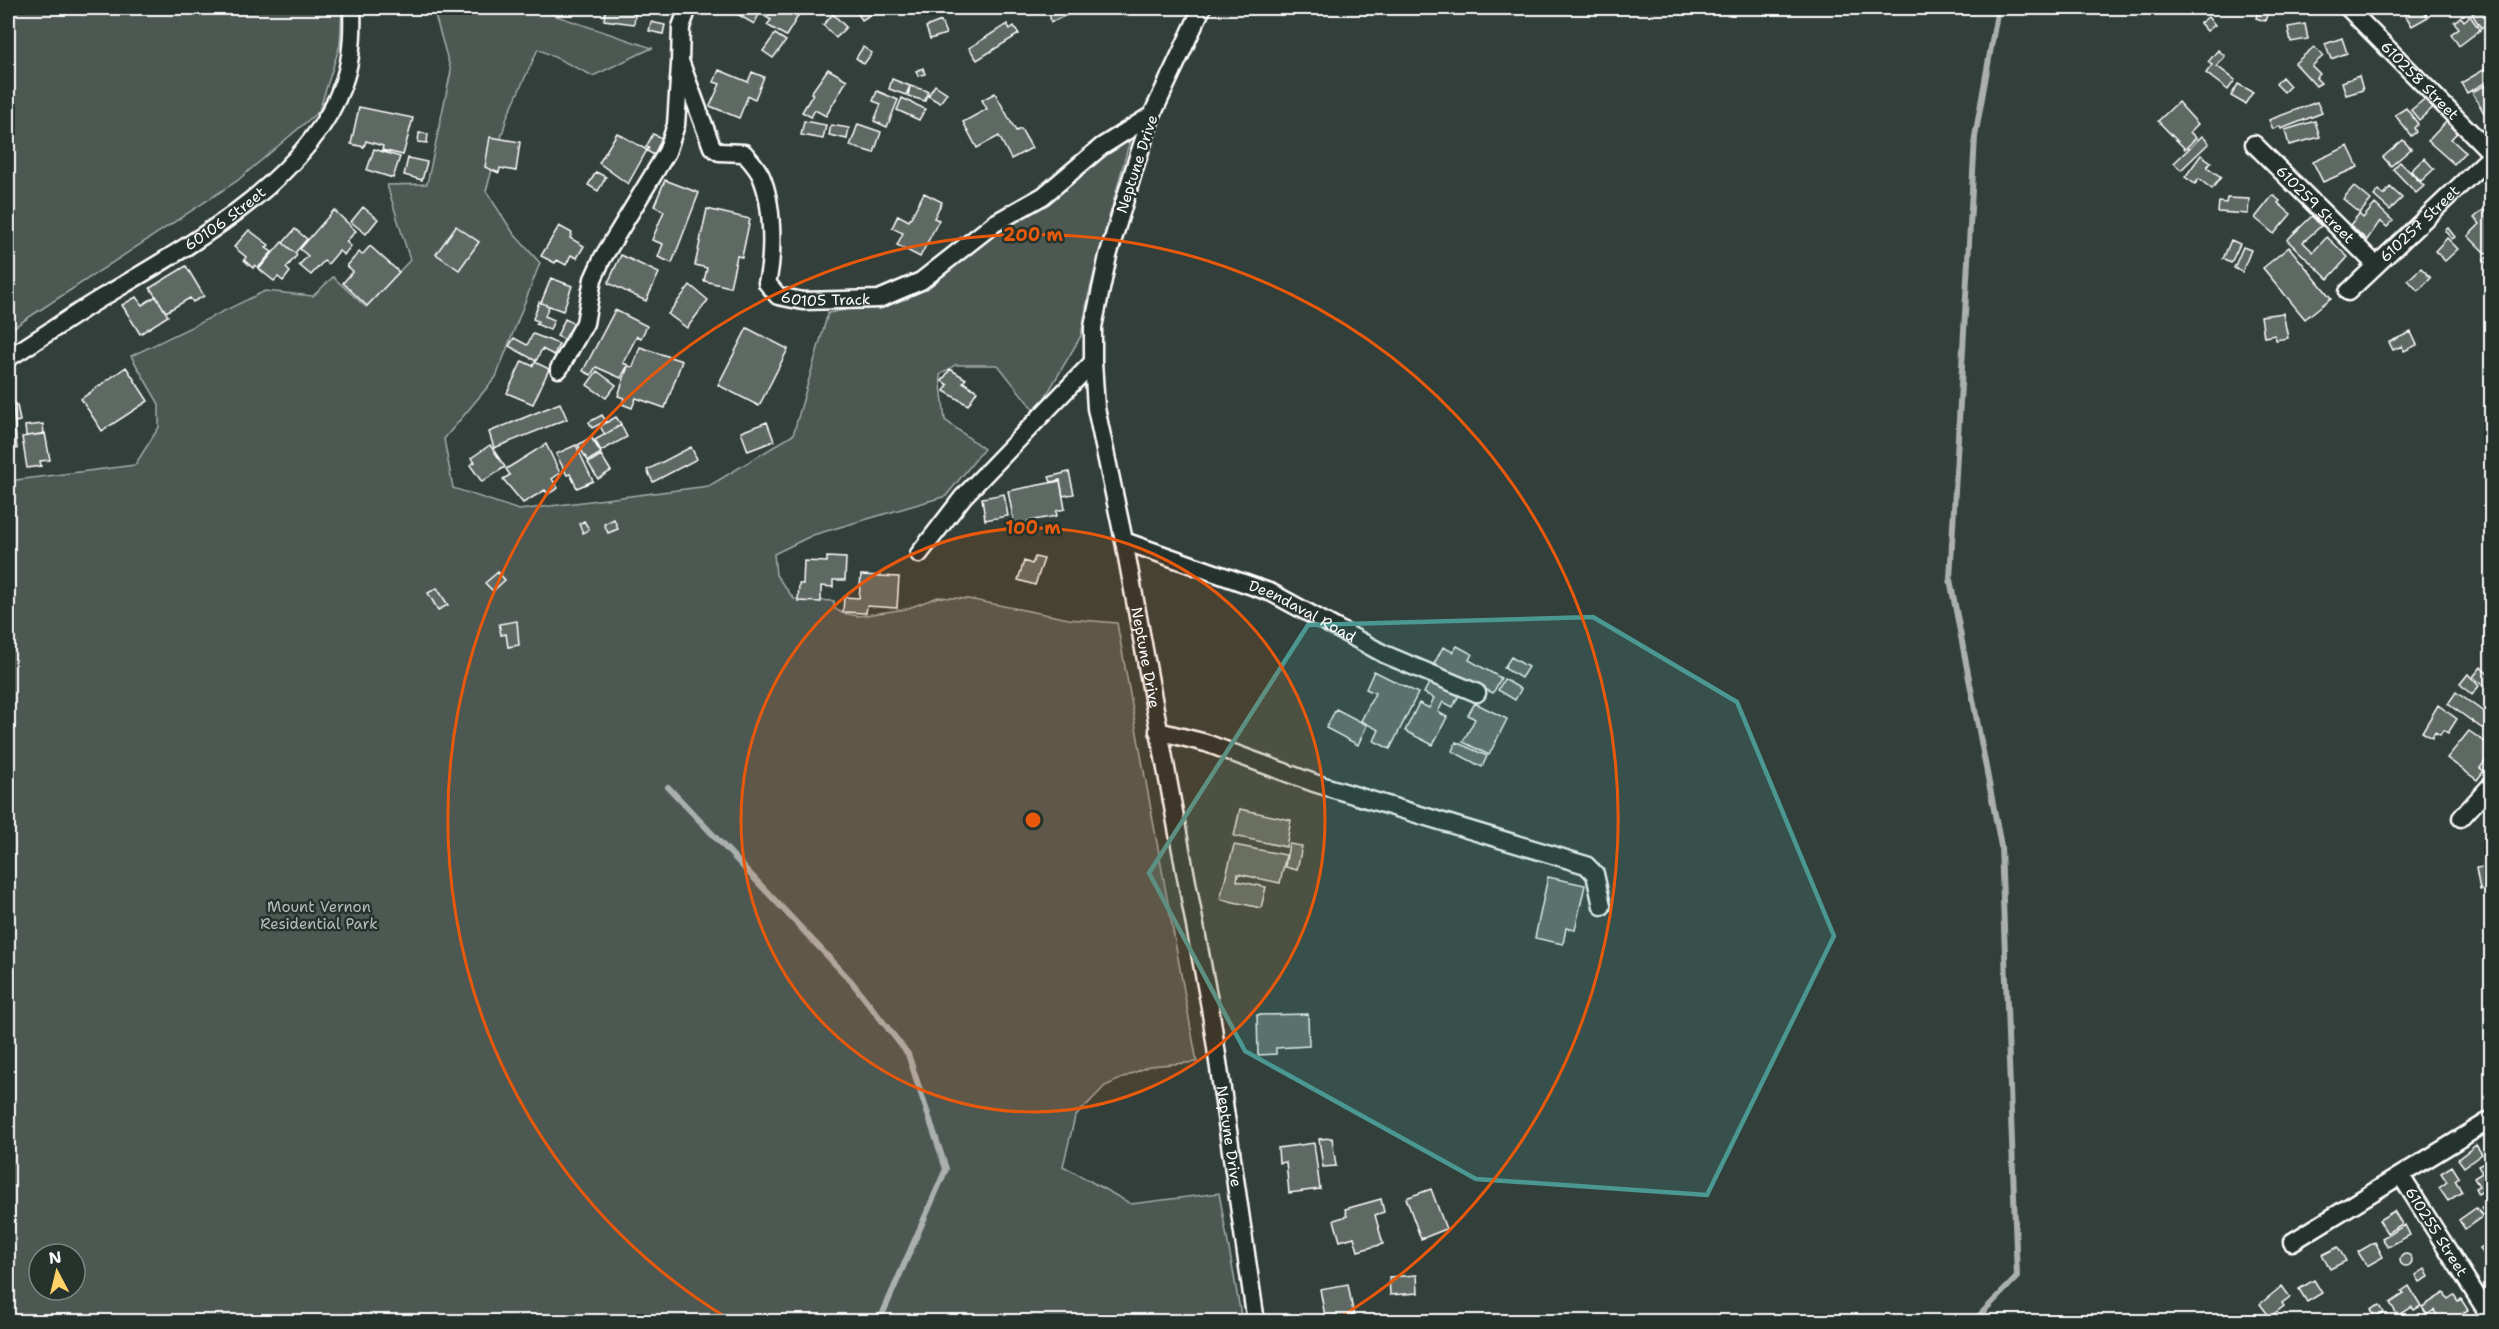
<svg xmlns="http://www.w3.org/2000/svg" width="2499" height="1329" font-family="'Shantell Sans',sans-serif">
  <rect width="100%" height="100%" fill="#333f3a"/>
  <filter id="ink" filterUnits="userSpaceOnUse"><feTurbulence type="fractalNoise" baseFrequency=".0167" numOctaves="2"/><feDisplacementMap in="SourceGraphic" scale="12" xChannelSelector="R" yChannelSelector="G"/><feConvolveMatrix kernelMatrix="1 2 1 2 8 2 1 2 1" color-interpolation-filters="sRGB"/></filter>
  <g filter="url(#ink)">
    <path fill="#4d5853" stroke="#a6aca9" stroke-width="1.5" fill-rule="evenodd" d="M8 8H342L340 45 319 111 237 181 8 331Z
      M433 8H533L652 48 593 76 538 49 507 117 486 191 514 234 540 263 496 377 444 439 453 488 519 510 709 486 793 435 828 313 907 299 1001 226 1131 136 1088 297 1081 336 1036 413 998 365H955L940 375 945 420 984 449 946 496 813 535 774 554 776 575 794 599 834 601V608L842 613 859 616 906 609 938 597 968 599 1069 619 1117 623 1197 1062 1149 1066 1105 1086 1075 1117 1063 1166 1131 1204 1219 1193 1242 1321H8V481L135 465 159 427V404L131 356 265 291 313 296 333 277 366 307 410 260 387 185 427 184 451 71ZM39 1254H75V1290H39Z"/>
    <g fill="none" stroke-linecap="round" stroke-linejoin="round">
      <path stroke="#abb0ae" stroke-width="6" d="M668 787 851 981 908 1054 946 1169 879 1322
        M1973 1322 2017 1277 2001 846 1950 579 1975 137 1998 8"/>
    </g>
    <path fill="#5f6964" stroke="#fff" stroke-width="1.5" d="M606 8H636L634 24 604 20Z
      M740 8H803L786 36 767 25 771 20 760 13 754 24 737 14Z
      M854 8H882L862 20Z
      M925 8H951L944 15 937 8 933 14Z
      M1048 8H1083L1051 22Z
      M2414 8H2422L2428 17 2412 26 2404 13Z
      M2481 8H2492V21L2481 28 2472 14Z
      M2259 9 2268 12 2265 21 2256 18Z
      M833 14 846 27 836 38 823 25Z
      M2470 16 2480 30 2459 46 2451 34 2459 28 2454 22 2461 17 2464 21Z
      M2208 17 2215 25 2207 31 2200 23Z
      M941 21 946 34 930 39 926 27Z
      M651 22 665 25 663 34 649 31Z
      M1007 24 1010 29 1014 26 1019 34 977 60 969 48Z
      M2305 24 2308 39 2291 42 2288 27Z
      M775 34 786 41 773 58 763 51Z
      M2342 38 2347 53 2331 59 2325 44Z
      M863 47 872 53 864 64 856 58Z
      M2314 47 2323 56 2312 66 2320 74 2316 78 2321 83 2316 86 2295 63Z
      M2218 50 2225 56 2217 66 2235 80 2228 90 2206 73 2212 65 2208 62Z
      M2492 65V79L2467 93 2461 83Z
      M923 68 925 74 918 76 916 71Z
      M828 69 847 80 826 116 815 110 811 117 802 112 813 94 811 93Z
      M719 70 748 82 752 72 764 77 755 99 748 96 739 118 710 106 720 84 714 82Z
      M2359 76 2363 90 2346 95 2342 82Z
      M2282 77 2290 86 2284 92 2276 84Z
      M892 79 910 86 906 95 889 89Z
      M2492 82V109L2484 113 2472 92Z
      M2238 84 2253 92 2245 104 2231 96Z
      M935 85 947 93 940 103 928 96Z
      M910 86 928 91 925 101 908 96Z
      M877 91 898 100 887 127 874 121 881 104 873 101Z
      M995 93 1016 131 1021 129 1032 148 1011 159 999 136 977 148 963 122 987 109 982 100Z
      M2427 97 2435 106 2419 120 2411 110Z
      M902 98 925 109 919 120 897 110Z
      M2178 102 2198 124 2190 132 2196 138 2185 149 2158 121Z
      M2317 102 2322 113 2281 129 2280 126 2273 129 2269 120Z
      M359 107 413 118 403 155 382 150 383 146 366 141 364 147 351 144Z
      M2406 108 2418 124 2414 128 2416 132 2411 136 2395 115Z
      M804 121 826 125 823 139 801 135Z
      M2315 121 2320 137 2289 145 2285 130Z
      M2446 122 2458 132 2451 139 2465 152 2454 164 2428 141Z
      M858 124 881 132 874 153 850 146Z
      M831 125 849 128 847 139 829 135Z
      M419 133 428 134 427 143 418 142Z
      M617 133 647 150 628 184 599 163Z
      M653 134 662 138 654 155 647 151 649 148 646 147Z
      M2202 136 2209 143 2181 170 2174 163Z
      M490 137 520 142 516 171 500 168 499 173 485 167Z
      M2403 140 2411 149 2391 166 2383 157Z
      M2348 146 2358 167 2323 182 2313 162Z
      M374 149 400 157 393 178 367 170Z
      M2201 155 2211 162 2207 167 2221 177 2212 189 2199 179 2195 184 2185 177Z
      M408 158 427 162 422 180 404 175Z
      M2424 158 2434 169 2421 181 2411 171Z
      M2400 162 2424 186 2416 193 2393 169Z
      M596 172 606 177 598 191 588 185Z
      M665 180 699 193 672 263 658 257 663 244 652 240 664 211 654 206Z
      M2354 186 2371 200 2360 213 2343 199Z
      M2390 187 2402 198 2390 210 2374 196 2379 190 2384 195Z
      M924 193 942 202 934 218 939 220 920 257 897 245 903 233 892 228 898 215 909 221Z
      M2273 195 2280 201 2278 203 2291 214 2274 234 2255 218Z
      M2227 198 2249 199 2248 214 2218 212 2219 202 2226 203Z
      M2375 204 2393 221 2387 227 2380 221 2367 240 2350 225 2359 214 2363 218Z
      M363 207 378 219 366 234 351 222Z
      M707 209 750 219 742 257 737 256 730 287 704 281 707 268 695 265Z
      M334 210 356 231 346 242 351 246 344 255 339 251 328 264 324 261 311 275 299 265 308 256 300 249Z
      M2483 210 2492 218V248L2486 254 2468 236 2480 224 2474 218Z
      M2312 216 2321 226 2303 242 2313 252 2327 237 2348 257 2328 279 2287 240Z
      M456 226 479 242 459 270 436 254Z
      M559 226 572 233 570 238 584 246 577 258 571 255 566 265 557 260 555 263 541 256Z
      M2448 228 2455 237 2452 239 2445 231Z
      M295 229 307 239 295 253 283 243Z
      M249 230 269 245 266 248 272 252 258 268 255 265 253 268 244 260 246 257 234 247Z
      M2447 238 2458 249 2445 261 2435 251Z
      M2231 240 2240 244 2231 263 2223 259Z
      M282 242 297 255 286 268 290 272 283 281 278 277 274 281 259 269Z
      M370 246 399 272 367 306 343 283 353 271 347 266 359 252 362 255Z
      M2243 247 2251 250 2242 272 2234 268Z
      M2289 247 2331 298 2305 319 2263 268Z
      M2492 253V269L2484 260Z
      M621 255 659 273 646 301 608 283Z
      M186 266 204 296 193 302 190 298 166 312 150 288Z
      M2421 268 2431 278 2418 291 2408 280Z
      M551 278 572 286 563 311 541 303Z
      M690 285 708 300 687 328 668 314Z
      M156 296 168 316 140 334 122 305 136 297 142 305Z
      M539 302 549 306 545 316 554 320 550 330 536 324 538 321 533 319Z
      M615 310 647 326 641 338 637 336 623 363 628 365 621 378 596 367 591 375 583 371Z
      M2283 313 2288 338 2276 340 2275 335 2264 337 2261 316Z
      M565 319 575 324 567 341 557 336Z
      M747 328 788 349 759 406 718 385Z
      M2411 332 2417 345 2404 351 2402 346 2393 350 2389 342Z
      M533 334 559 344 554 355 542 349 536 361 509 346 514 338 527 345Z
      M640 347 682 361 665 408 636 398 632 408 622 404 624 398 618 396 628 366 633 367Z
      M522 361 533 366 535 362 549 369 533 404 507 393Z
      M126 367 148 401 102 431 81 399Z
      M950 369 966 379 963 382 977 391 968 405 944 391 948 385 942 381Z
      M597 371 616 385 606 398 587 385Z
      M560 403 567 419 494 448 489 432Z
      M13 405 17 449 8 451V406Z
      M17 405 20 421 15 422 13 406Z
      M602 415 606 421 592 428 589 422Z
      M616 417 621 424 605 435 600 426Z
      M767 422 774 441 748 451 741 432Z
      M43 424 44 434 26 436 25 426Z
      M621 425 627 437 601 451 595 440Z
      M45 433 50 460 40 461 41 466 27 468 22 437Z
      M591 437 601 453 588 461 578 445Z
      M546 444 560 473 552 479 558 488 548 494 545 490 523 503 503 479 510 475 506 469Z
      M490 445 505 467 482 482 470 465 475 462 471 458Z
      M576 445 593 481 577 488 570 474 567 475 556 454Z
      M691 447 697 459 653 482 647 470Z
      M601 455 611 471 598 479 588 463Z
      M1069 472 1074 494 1063 496 1060 480 1051 482 1049 477Z
      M1060 481 1065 509 1056 511 1057 516 1028 521 1029 526 1015 528 1008 491Z
      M1004 494 1008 516 985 520 982 498Z
      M614 519 618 529 608 533 604 524Z
      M584 521 589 529 583 533 579 524Z
      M827 557 846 558 845 580H833V587L821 586V602L798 601 799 584H803L804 561 827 562Z
      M1035 557 1044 559 1035 585 1018 580 1024 561 1032 564Z
      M498 572 505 580 493 591 485 583Z
      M861 575 899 577 897 608 867 606 866 613 843 612 844 597 859 598Z
      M437 588 448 605 438 610 428 593Z
      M517 621 519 645 508 647 506 634 501 635 499 624Z
      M1457 646 1472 654 1469 660 1501 678 1493 693 1434 664 1443 647 1453 652Z
      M1511 657 1528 667 1521 678 1504 668Z
      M2481 667 2492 676V692L2473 677Z
      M1374 671 1418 693 1390 749 1374 741 1379 730 1361 721 1375 693 1366 689Z
      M2468 674 2479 686 2472 695 2460 684Z
      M1504 679 1521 689 1515 700 1498 690Z
      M1430 681 1459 695 1453 707 1443 702 1438 712 1447 717 1433 745 1405 731 1419 703 1429 708 1434 698 1424 693Z
      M2456 692 2492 718 2483 729 2448 704Z
      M1475 703 1507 719 1489 755 1463 742 1475 719 1468 715Z
      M2438 705 2457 719 2448 733 2443 730 2440 735 2435 732 2432 738 2422 732Z
      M1336 709 1367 725 1358 745 1326 728Z
      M2469 731 2492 747V752L2480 768 2484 771 2477 780 2447 758Z
      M1456 742 1487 756 1482 767 1452 751Z
      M1240 809 1291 820 1286 847 1234 836Z
      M1289 844 1302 846 1297 870 1285 867Z
      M1234 845 1286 855 1280 883 1238 874 1237 881 1266 887 1261 908 1220 899Z
      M2489 866 2492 888 2480 890 2476 868Z
      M1548 877 1585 885 1575 930 1566 928 1563 944 1535 938Z
      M2492 896V907L2487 908 2485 897Z
      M1308 1014 1309 1046 1276 1048V1054L1258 1055 1257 1015Z
      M1332 1138 1336 1166 1323 1167 1319 1139Z
      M1314 1143 1320 1189 1289 1193 1286 1162 1279 1163 1278 1148Z
      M2476 1145 2482 1154 2464 1167 2458 1159Z
      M2486 1162 2492 1171V1186L2478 1194 2475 1188 2479 1186 2474 1178 2482 1173 2478 1166Z
      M2452 1166 2459 1177 2455 1180 2462 1192 2448 1201 2439 1188 2447 1182 2441 1173Z
      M1431 1189 1446 1229 1421 1239 1406 1198Z
      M2492 1196V1212L2486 1215 2481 1208Z
      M1381 1199 1384 1212 1375 1215 1383 1244 1358 1251 1354 1237 1340 1241 1334 1220 1347 1216 1345 1209Z
      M2476 1208 2483 1216 2465 1229 2459 1220Z
      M2394 1211 2402 1224 2387 1233 2379 1220Z
      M2405 1225 2410 1235 2388 1247 2382 1238Z
      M2492 1233V1260L2488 1262 2480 1248 2487 1244 2484 1238Z
      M2375 1242 2383 1257 2367 1266 2358 1252Z
      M2338 1247 2346 1261 2330 1269 2322 1255Z
      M2400 1260a6 6 0 1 1 12 0a6 6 0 1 1-12 0Z
      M2425 1269 2429 1277 2420 1282 2416 1275Z
      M1417 1275 1418 1293 1390 1295 1389 1277Z
      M2314 1280 2322 1293 2307 1302 2299 1289Z
      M1348 1284 1355 1322H1326L1320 1289Z
      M2282 1286 2290 1297 2282 1303 2284 1306 2270 1317 2260 1304Z
      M2409 1286 2421 1306 2414 1310 2412 1307 2398 1316 2390 1303 2404 1294 2402 1291Z
      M2444 1293 2448 1299 2454 1295 2458 1301 2461 1299 2468 1310 2447 1322H2441L2434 1310 2427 1315 2422 1307Z
      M2380 1305 2384 1313 2375 1318 2371 1309Z"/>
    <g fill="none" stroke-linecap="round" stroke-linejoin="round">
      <defs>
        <g id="minor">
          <path id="s1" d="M688 8 681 27 680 61 712 147 719 152 744 153C750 160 757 167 761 176 773 203 774 254 767 283L778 296 803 301 879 299 921 281 995 223 1043 196 1101 147 1152 115"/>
          <path id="s2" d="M1202 8 1152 115 1136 163 1108 256 1093 327V362L1096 408 1124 541 1210 1007 1256 1322"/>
          <path id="s3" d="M2348 8 2492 154"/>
          <path id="s4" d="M2254 144 2375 264"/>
          <path id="s5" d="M2348 292 2492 155"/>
          <path id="s6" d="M8 358C40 339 71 316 103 297 187 247 309 180 343 84 352 60 353 32 352 8"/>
          <path d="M559 369 585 323 593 279 602 259 667 152 676 125 680 65"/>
          <path id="s7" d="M1124 541 1272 593 1384 654 1477 693"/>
          <path d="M919 554 963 497 1093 362"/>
          <path d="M1158 731 1206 743 1314 783 1586 865 1595 874 1602 906"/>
          <path d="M2461 818 2492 784"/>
          <path id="s8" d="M2401 1176 2492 1320"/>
          <path d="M2292 1242 2492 1119"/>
        </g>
      </defs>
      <use href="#minor" stroke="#fff" stroke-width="21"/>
      <use href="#minor" stroke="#26332d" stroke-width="16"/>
    </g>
  </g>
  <path fill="#4b9892" fill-opacity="0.2" stroke="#4b9892" stroke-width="4.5" stroke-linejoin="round" d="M1593 617 1737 702 1834 936 1707 1195 1476 1179 1245 1051 1149 873 1308 625Z"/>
  <circle cx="1033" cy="820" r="292" fill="#e8590c" fill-opacity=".12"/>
  <g fill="none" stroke="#e8590c" stroke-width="3">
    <circle cx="1033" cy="820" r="292"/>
    <path d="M732 1321A585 585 0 1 1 1334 1321"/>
  </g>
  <g text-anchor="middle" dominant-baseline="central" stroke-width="5" stroke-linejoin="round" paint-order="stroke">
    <g font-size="15" fill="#fff" stroke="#26332d">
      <text stroke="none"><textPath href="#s3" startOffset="102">610258 Street</textPath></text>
      <text transform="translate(1137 164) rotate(-72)">Neptune Drive</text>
      <text stroke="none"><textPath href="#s4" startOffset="86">610259 Street</textPath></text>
      <text stroke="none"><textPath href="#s6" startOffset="258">60106 Street</textPath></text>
      <text stroke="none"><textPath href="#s5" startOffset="99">610257 Street</textPath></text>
      <text stroke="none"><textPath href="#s1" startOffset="382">60105 Track</textPath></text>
      <text stroke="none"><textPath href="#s7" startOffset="192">Deendaval Road</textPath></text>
      <text stroke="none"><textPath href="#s2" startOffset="674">Neptune Drive</textPath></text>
      <text stroke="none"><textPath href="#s2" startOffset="1160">Neptune Drive</textPath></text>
      <text stroke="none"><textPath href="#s8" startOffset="66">610255 Street</textPath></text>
    </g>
    <g font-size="15" fill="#b8bcba" stroke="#26332d">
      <text x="319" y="907">Mount Vernon<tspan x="319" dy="17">Residential Park</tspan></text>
    </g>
  </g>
  <circle cx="1033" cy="820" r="9" fill="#e8590c" stroke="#26332d" stroke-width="3"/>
  <g font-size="18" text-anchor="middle" font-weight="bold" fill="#e8590c" stroke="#26332d" stroke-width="5" stroke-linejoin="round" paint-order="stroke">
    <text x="1033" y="241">200 m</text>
    <text x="1033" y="534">100 m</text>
  </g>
  <rect width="2499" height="1329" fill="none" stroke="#26332d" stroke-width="30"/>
  <rect x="15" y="15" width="2469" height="1299" fill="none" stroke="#fff" stroke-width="2" filter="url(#ink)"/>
  <g transform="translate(57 1272) rotate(353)"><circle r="28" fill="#26332d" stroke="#7d8581" stroke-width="1.5"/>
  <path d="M0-4.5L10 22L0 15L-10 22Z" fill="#ffd166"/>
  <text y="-9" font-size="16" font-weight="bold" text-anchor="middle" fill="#ffffff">N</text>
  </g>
</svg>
